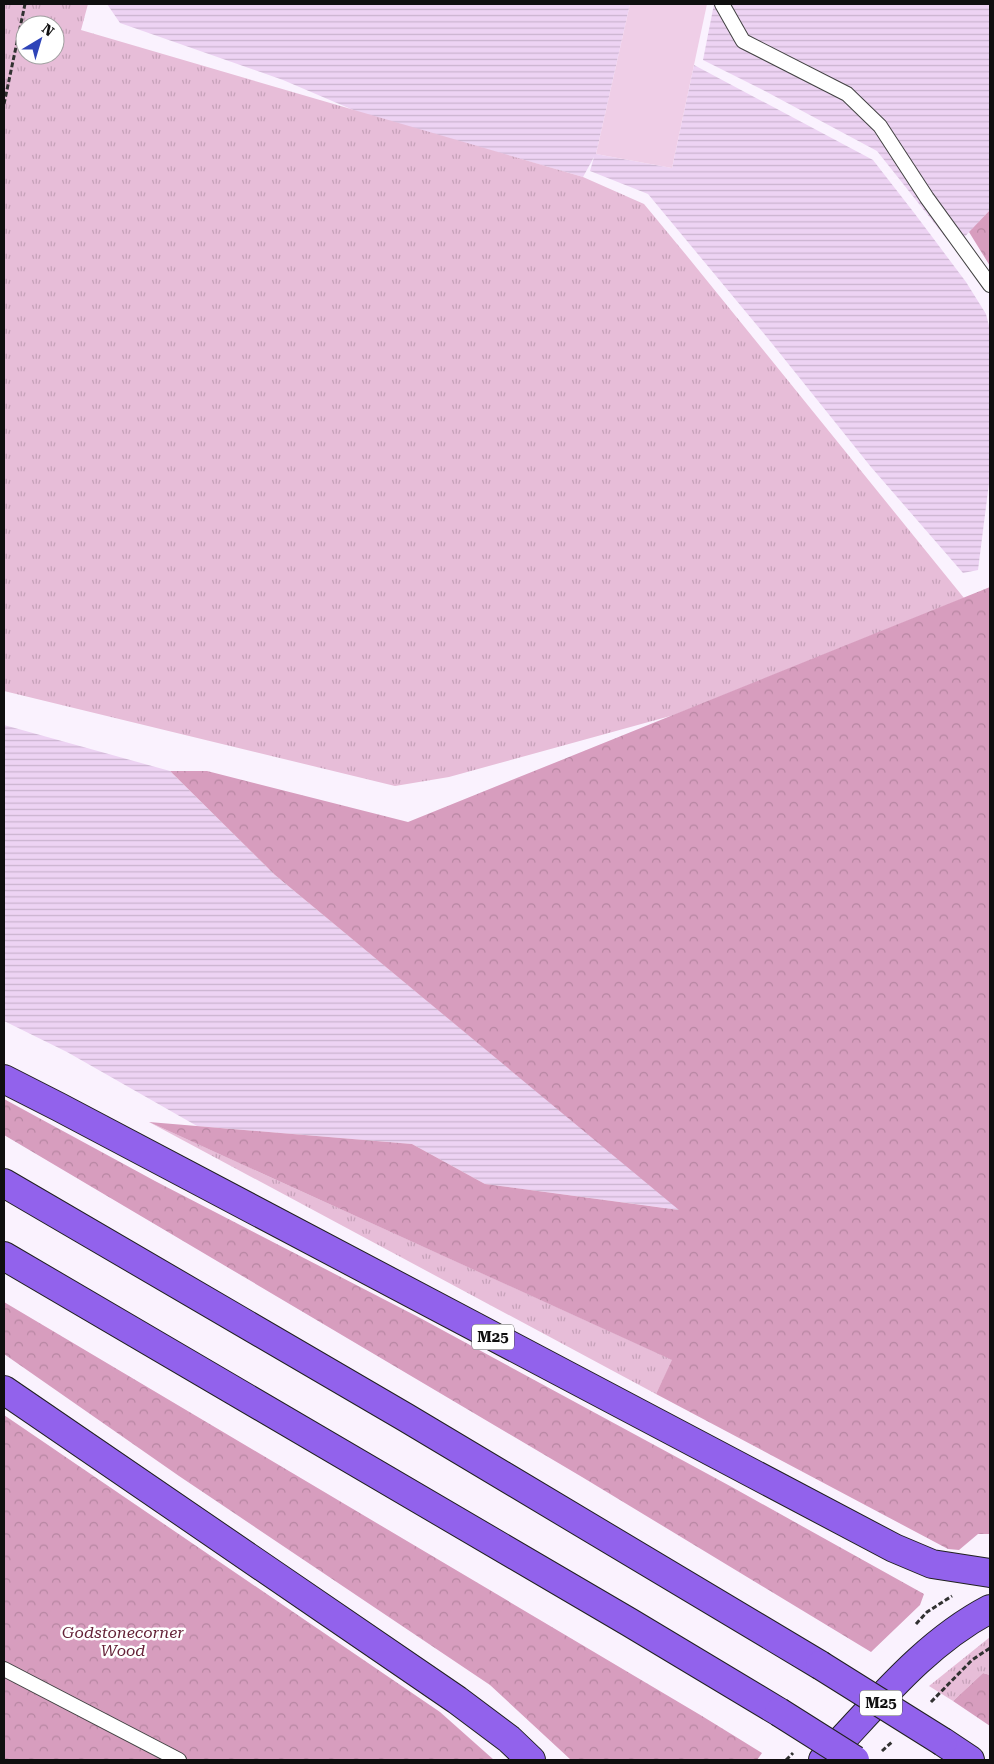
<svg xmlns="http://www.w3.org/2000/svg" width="994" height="1764" font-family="'Roboto Serif',serif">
  <defs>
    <pattern id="farmland-rules" width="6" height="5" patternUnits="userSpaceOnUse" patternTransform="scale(1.25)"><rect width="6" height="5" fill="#edd3f3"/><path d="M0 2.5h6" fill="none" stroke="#cab4cf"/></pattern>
    <pattern id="grass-tufts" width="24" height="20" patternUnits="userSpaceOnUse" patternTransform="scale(1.25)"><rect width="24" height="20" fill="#e7bdd8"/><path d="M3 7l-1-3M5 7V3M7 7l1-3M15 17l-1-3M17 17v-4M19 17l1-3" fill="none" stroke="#c5a1b8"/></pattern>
    <pattern id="forest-crowns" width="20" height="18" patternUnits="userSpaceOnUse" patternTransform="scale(1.25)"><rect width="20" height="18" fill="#d79dbe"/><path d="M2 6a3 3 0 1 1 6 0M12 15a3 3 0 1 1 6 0" fill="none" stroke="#b786a2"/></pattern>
  </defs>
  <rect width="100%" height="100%" fill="#faf2fe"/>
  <path fill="url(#farmland-rules)" d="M107 4H630L596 154 672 168 694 65 873 160 915 214 966 282 986 314 990 330V475L978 570 963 573 871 467 770 341 648 194 590 171 594 157 583 177 358 112 283 80 120 23Z
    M714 4H990V210L954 248 877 151 763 90 703 60Z
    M4 725 170 771 275 875 680 1210 485 1184 412 1144 197 1126 67 1052 4 1021Z"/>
  <path fill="url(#grass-tufts)" fill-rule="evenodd" d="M4 4H88L81 30 583 177 644 204 687 256 964 598 674 715 449 777 395 786 4 691ZM25 25H55V55H25Z
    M149 1122 673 1360 656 1394Z
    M990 1637V1675L983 1673 953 1701 929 1686Z"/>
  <path fill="url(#forest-crowns)" d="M990 210V266L969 232Z
    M990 587V1534H978L959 1550 948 1549 656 1394 672 1360 149 1122 412 1144 485 1184 679 1210 275 875 170 771H207L408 822Z
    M4 1099 155 1181 422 1319 730 1486 924 1594 920 1605 871 1652 582 1477 4 1135Z
    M4 1302 702 1716 762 1753 757 1760H571L490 1685 179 1476 4 1354Z
    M4 1415 440 1712 494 1760H4Z
    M983 1673 990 1675V1726L953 1701Z"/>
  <path fill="#efcee7" d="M630 4H707L672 168 596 154Z"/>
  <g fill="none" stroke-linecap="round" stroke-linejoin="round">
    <defs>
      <path id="lane" d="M722 4 743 41 847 94 880 126 927 198 990 285
        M4 1669 179 1760"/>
      <path id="highway" d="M4 1079 59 1107 894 1548 932 1564 990 1573
        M4 1183 405 1417 820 1665
        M4 1256 629 1622 779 1712
        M4 1390 457 1700 509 1739 531 1760
        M943 1742 970 1760
        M823 1760C875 1706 923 1644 990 1609"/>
    </defs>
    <use href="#lane" stroke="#424242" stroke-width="16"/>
    <use href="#highway" stroke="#202020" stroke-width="30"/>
    <path stroke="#313131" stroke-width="3" stroke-dasharray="5 2.5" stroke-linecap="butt" d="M4 104 25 4
      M916 1624 927 1612 952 1596
      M931 1702 972 1660 990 1648
      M882 1751 892 1742
      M786 1760 793 1753"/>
    <use href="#lane" stroke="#fff" stroke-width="14"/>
    <use href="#highway" stroke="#9262ec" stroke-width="28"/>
    <defs>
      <path id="highway-bridge" d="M820 1665 943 1742
        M779 1712 855 1760"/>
    </defs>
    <use href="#highway-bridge" stroke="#202020" stroke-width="30" stroke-linecap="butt"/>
    <use href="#highway-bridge" stroke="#9262ec" stroke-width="28"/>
  </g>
  <g text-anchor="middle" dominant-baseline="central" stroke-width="5" stroke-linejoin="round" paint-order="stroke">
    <g fill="#fff" stroke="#575757" stroke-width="1">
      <rect x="472" y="1324.5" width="42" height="25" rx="4"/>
      <rect x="860" y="1690.5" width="42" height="25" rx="4"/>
    </g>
    <g font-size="15" font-weight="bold" fill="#0f0f0f">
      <text x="493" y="1337">M25</text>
      <text x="881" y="1703">M25</text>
    </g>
    <g font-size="16" font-style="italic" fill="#642237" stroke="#fff">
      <text x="123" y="1632">Godstonecorner<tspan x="123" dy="18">Wood</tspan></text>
    </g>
  </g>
  <rect width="994" height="1764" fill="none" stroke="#0f0f0f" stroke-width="10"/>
  <g transform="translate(40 40) rotate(38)"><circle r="24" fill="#ffffff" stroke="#9f9f9f"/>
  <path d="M0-4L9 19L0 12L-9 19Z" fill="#2e44b8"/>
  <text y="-8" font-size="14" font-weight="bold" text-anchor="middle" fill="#0f0f0f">N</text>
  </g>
</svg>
